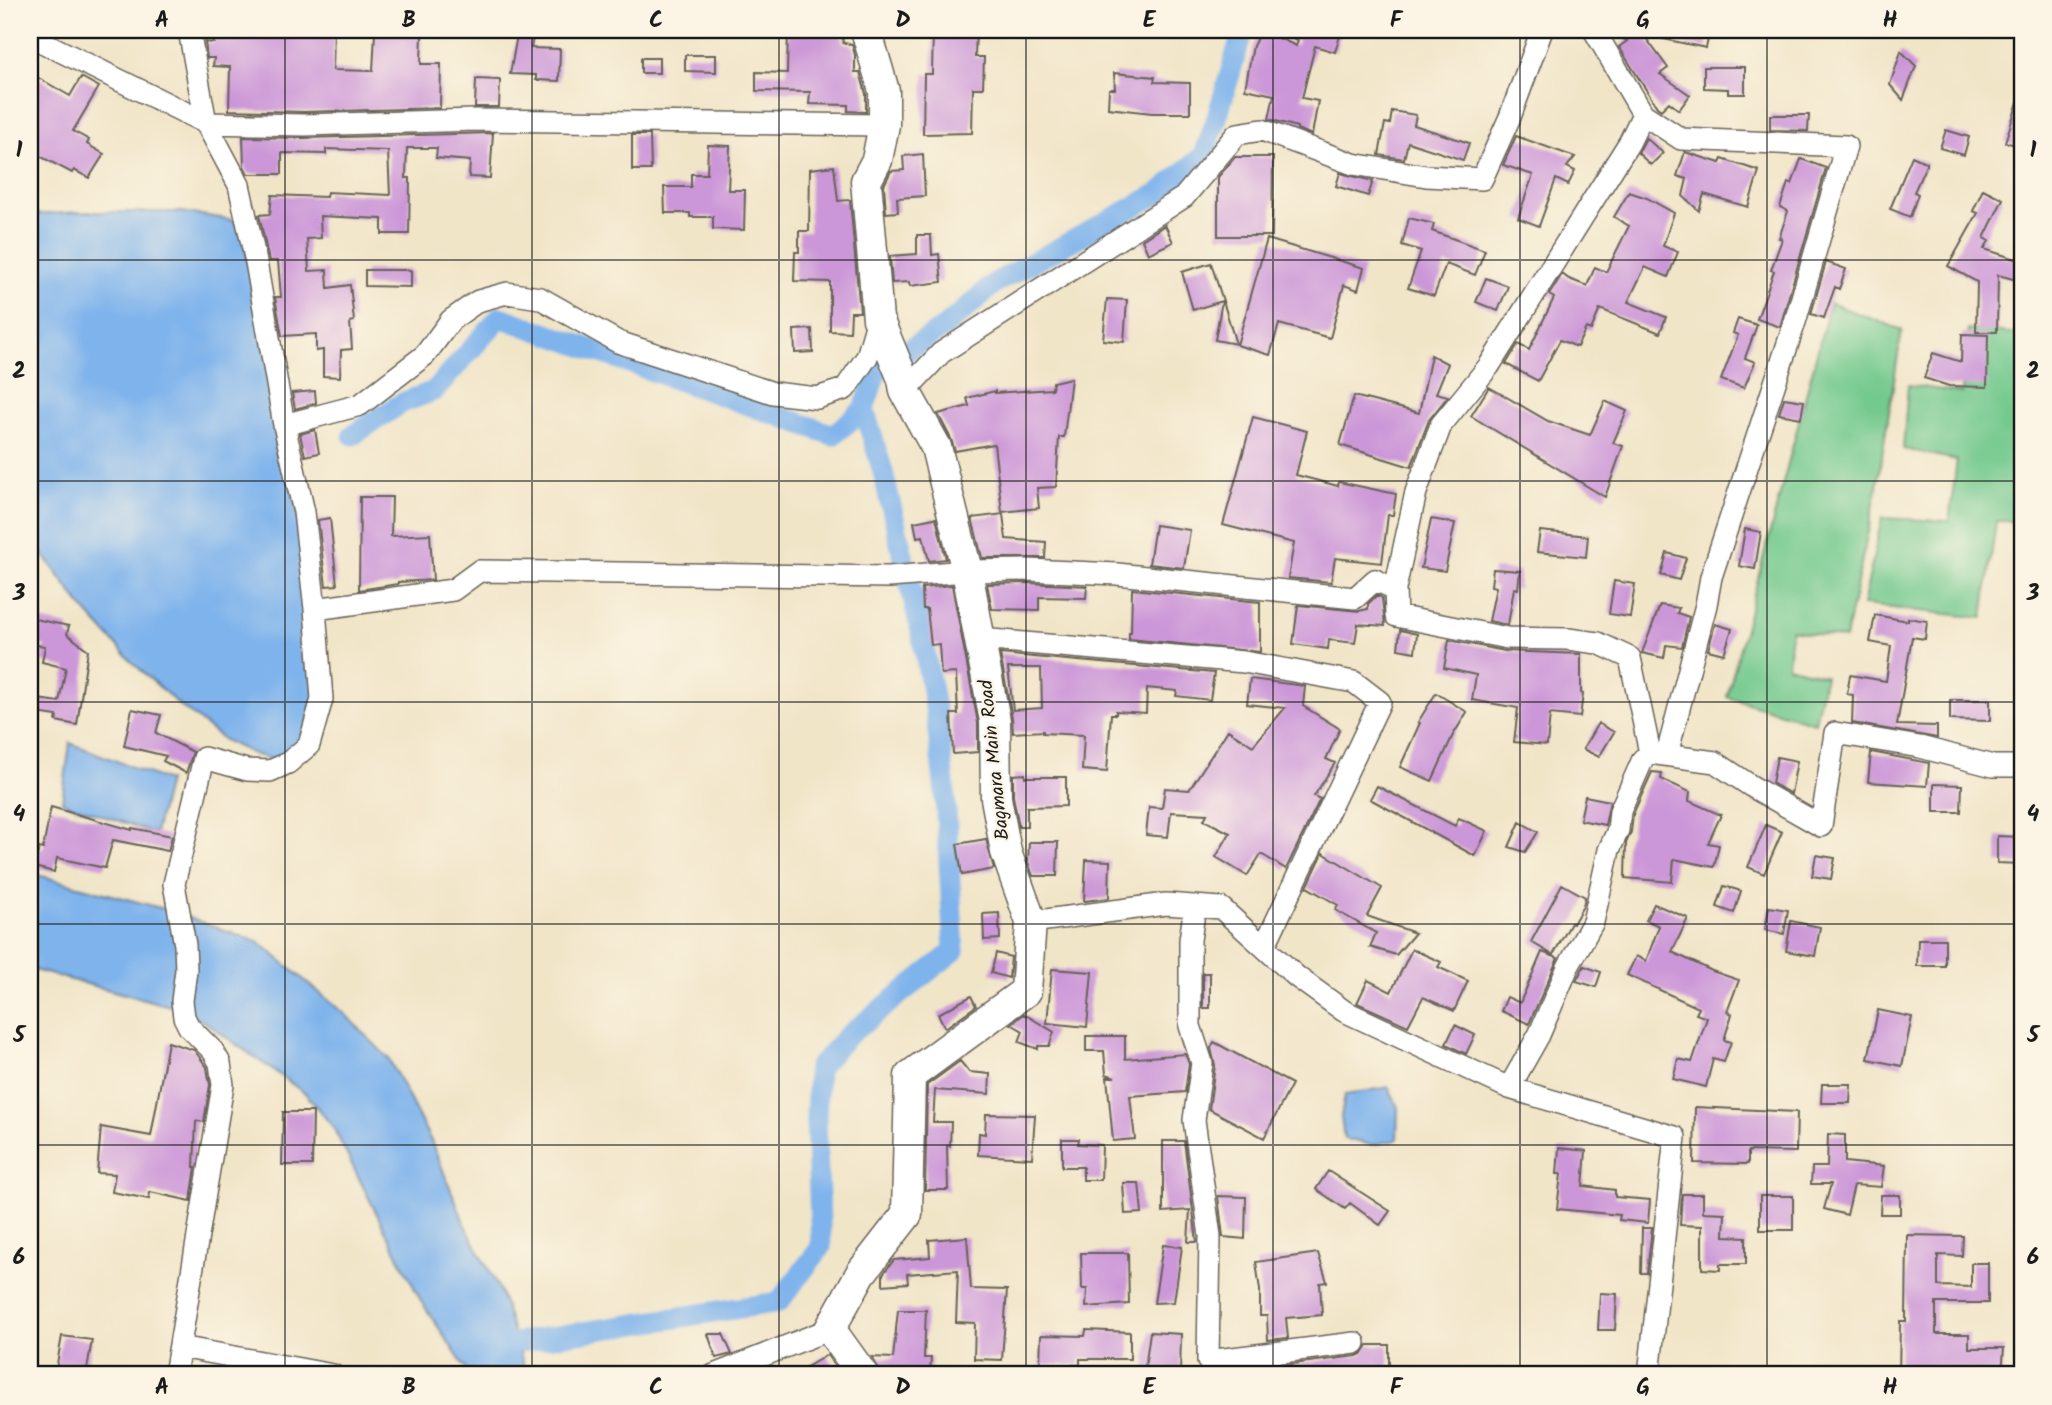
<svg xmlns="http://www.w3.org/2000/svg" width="2052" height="1405" font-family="Kalam,sans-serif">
  <rect width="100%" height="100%" fill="#fcf5e5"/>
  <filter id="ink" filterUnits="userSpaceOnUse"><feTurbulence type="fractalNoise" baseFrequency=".0143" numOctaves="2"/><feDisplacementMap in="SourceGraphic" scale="14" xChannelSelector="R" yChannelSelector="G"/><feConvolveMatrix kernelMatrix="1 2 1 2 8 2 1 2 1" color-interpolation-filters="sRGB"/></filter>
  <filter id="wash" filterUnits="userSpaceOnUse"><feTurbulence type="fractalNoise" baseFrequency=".00686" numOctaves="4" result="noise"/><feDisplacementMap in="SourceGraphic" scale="28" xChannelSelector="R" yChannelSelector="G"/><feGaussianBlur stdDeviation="1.57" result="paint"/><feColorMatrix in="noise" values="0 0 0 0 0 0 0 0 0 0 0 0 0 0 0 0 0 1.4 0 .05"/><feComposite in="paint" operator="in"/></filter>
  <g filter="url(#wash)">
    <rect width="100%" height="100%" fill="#f1e5c8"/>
    <path fill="#73c98e" stroke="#487255" stroke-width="2" d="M1830 303 1902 330 1876 494 1845 639 1791 630 1788 666 1825 676 1815 723 1727 697Z
      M1968 329 2021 334 2022 521H1996L1983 618 1863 605 1882 518 1949 521 1957 460 1903 449 1908 385 1962 393Z"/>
    <path fill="#7eb3ec" stroke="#4d6884" stroke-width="2" d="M79 212H182L233 220 241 228 299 521 315 690 304 741 274 760 253 754 224 740 177 703 132 662 83 608 30 537V215Z
      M70 743 168 781 155 833 62 802Z
      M30 873 168 910 260 943 346 1015 389 1059 432 1143 466 1227 500 1291 527 1375H470L421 1301 333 1127 306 1094 205 1022 170 1006 30 969Z
      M1388 1087 1398 1107 1397 1140 1372 1145 1344 1139 1341 1117 1345 1095Z"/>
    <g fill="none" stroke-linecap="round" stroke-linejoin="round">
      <path stroke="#7eb3ec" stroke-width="21" d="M353 435 402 403 434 391 500 317 833 435 864 409 877 370 946 326 995 283 1159 193 1204 155 1216 121 1243 30
        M493 1346 779 1302 821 1247 816 1120 818 1068 845 1038 954 951 945 793 936 713 921 631 883 472 864 409"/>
    </g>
    <g id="blocks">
      <path fill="#cc97d8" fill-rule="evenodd" d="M284 30H334L333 70 373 71 375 33 422 34 421 64H441L440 108 304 112 229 110 230 67 213 66 214 58H207L205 42 214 43V32L284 33Z
        M788 30H842L843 43 852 44 855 55V72H860L866 94V112L848 111V105L809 104 810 92 756 91V72L787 73Z
        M933 30H976L975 57H984L983 88H973L972 133 923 134 924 74H932Z
        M1261 30 1296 46 1298 40 1275 33V30H1342L1335 52 1315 46 1302 98 1318 101 1312 135 1297 129V127L1269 119 1274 95 1245 89 1253 46Z
        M1611 30H1640L1668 68 1660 74 1690 95 1679 110 1669 102 1661 110 1657 107 1619 47 1627 41Z
        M1655 30H1710L1706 48 1654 37Z
        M517 35 533 37 531 48 560 49 559 81 536 80V75L510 74Z
        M1901 51 1916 66 1903 100 1890 85Z
        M685 55H716V72L685 71Z
        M641 58H659V73H641Z
        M1704 67H1745V94H1728V89L1704 88Z
        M30 73 70 96 81 77 99 87 73 131 89 140 87 144 104 154 89 178 74 170 72 173 30 151Z
        M1114 73 1155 77 1154 82 1190 83V113H1152L1108 108 1109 89H1115Z
        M476 79 500 80 499 107H475Z
        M2019 99 2022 100V147L2005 142Z
        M1392 111 1416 115 1414 125 1469 143 1463 160 1408 142 1404 159 1379 155 1385 123 1390 124Z
        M1770 115H1809L1808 131 1770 130Z
        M1946 130 1969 137 1964 155 1940 148Z
        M493 133 490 178 469 177 470 161 436 158 437 148H407L406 178H410L409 234H382V219L320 216 321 238 307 239 309 271 327 270 328 288 350 285 354 321 350 322 352 349 341 350 340 377 323 376V350L316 351V334L282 336 275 297H281L278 261H269L259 215 270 214 272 195 326 197 327 192 390 195 388 151 326 149V154L282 153V174H248L244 166 243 137 304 138Z
        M632 135H650L651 170H632Z
        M1516 136 1575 157 1567 167 1575 171 1568 185 1556 179 1539 226 1518 218 1533 175 1503 165Z
        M1646 138 1663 153 1651 165 1638 153Z
        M708 145 730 146 728 190H745L744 230 713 229V217H690V213H665L664 187H691V174H707Z
        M1685 152 1720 163 1722 159 1759 171 1748 207 1704 194 1699 211 1683 196 1687 179 1677 176Z
        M923 154 925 196 897 198 898 212 886 213 884 185 891 171 904 170 903 156Z
        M1912 156 1927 163 1914 192 1918 194 1910 217 1890 209Z
        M1235 157H1273L1272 236H1218V177Z
        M1801 159 1826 168 1780 327 1757 319 1774 271 1771 270 1782 239 1779 238 1788 211 1780 207 1788 183 1792 184Z
        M834 166 838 201 850 200 860 312H851L850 332 830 331V282L794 281 795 252H799V231H809L810 169Z
        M1340 173 1373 181 1368 196 1336 186Z
        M1983 189 2003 199 1984 238 1989 241 1984 249 2022 261 2017 280 1998 275 1997 332H1976L1977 282 1948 266 1978 213 1973 211Z
        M1629 192 1647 198 1674 213 1663 246 1678 252 1668 277 1645 267 1628 302 1666 317 1660 333 1600 309 1591 330 1586 328 1577 347 1560 340 1538 381 1506 364 1518 344 1529 350 1554 298 1549 295 1562 274 1569 279 1587 286 1595 267 1606 272 1629 226 1614 217Z
        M1409 218 1434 224 1432 231 1485 250 1475 275 1446 264 1434 296 1408 288 1421 251 1402 245Z
        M1165 225 1173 242 1148 254 1142 240Z
        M917 235H931L932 255 939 254 942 282 910 286 909 282 892 283 890 256 917 254Z
        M1267 239 1364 268 1358 290 1344 285 1330 338 1279 324 1270 355 1237 345Z
        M1826 262 1846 269 1839 289 1835 287 1824 318 1811 314Z
        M1211 263 1223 301 1236 344 1215 340 1222 301 1193 310 1182 272Z
        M365 270H411V287L365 286Z
        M1486 278 1508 286 1498 311 1476 302Z
        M1107 299 1127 300 1124 342 1103 340Z
        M1738 319 1757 325 1745 358 1755 362 1744 388 1721 380 1738 335 1733 333Z
        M812 329 813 352 795 353 794 330Z
        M1962 334 1988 335 1987 387 1949 386 1924 378 1933 353 1961 362Z
        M1431 355 1448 364 1436 393 1448 396 1429 420 1411 467 1340 445 1354 396 1419 413Z
        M1071 378 1064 437H1059L1056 487 1037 488 1039 508 1002 512 994 444 955 451 951 439 938 414 969 406 967 398 995 391V393L1052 389 1053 382Z
        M1489 387 1548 421 1590 435 1605 401 1627 411 1613 443 1623 446 1605 497 1471 416Z
        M315 391 316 403 295 409 292 393Z
        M1784 398 1804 401 1801 418 1779 414Z
        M1253 417 1307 431 1296 475 1338 486 1339 482 1396 494 1393 515H1388L1382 563 1335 558 1331 582 1288 578 1294 543 1223 525Z
        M315 430 319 453 305 456 300 434Z
        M360 497H392L391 536 430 534 433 580 398 582V584L359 590Z
        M1003 514 1006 539 1046 542 1045 558H982L972 518Z
        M330 518 337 585 326 586 318 520Z
        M934 518H936L946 559 929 561 923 536 917 537 914 522Z
        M1431 519 1455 523 1445 571 1421 568Z
        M1155 525 1190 530 1184 568 1149 564Z
        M1745 529 1761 532 1755 569 1739 566Z
        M1540 531 1588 536 1586 557 1537 552Z
        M1667 553 1686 558 1679 580 1661 575Z
        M1493 569 1520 571 1518 589 1514 588 1508 625 1489 621 1496 587 1491 586Z
        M1614 581 1635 584 1630 617 1609 614Z
        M1028 583 1087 586 1086 598 1039 597V610L992 609 987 584Z
        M952 585 978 723V752L953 754 951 714H958L956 673 941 674 939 644 931 645 927 609H923L922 588Z
        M1132 589 1260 602V652L1129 639V633H1131Z
        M1377 595 1382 598 1385 626 1358 624 1355 643 1329 640 1328 649 1293 644 1298 605 1359 611 1368 609V604Z
        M1660 605 1679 608 1677 613 1689 617 1682 647 1666 645 1664 658 1642 653Z
        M1875 615 1908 621V618L1927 621 1925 639 1912 637 1897 725 1937 726V738L1852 723 1853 695 1847 694 1850 675 1886 681 1891 646 1870 642Z
        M30 618 69 626 67 634 88 650 77 725 56 721 57 716 30 712V698L59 702 66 668 42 662 45 646 30 644Z
        M1715 624 1732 629 1724 654 1708 650Z
        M1400 630 1417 634 1415 652 1398 649Z
        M1449 640 1505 651 1581 654V693L1583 694 1580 717 1550 714 1547 745 1514 742 1518 708 1472 700 1476 675 1444 668Z
        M1000 654 1214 673 1210 700 1176 696 1177 691 1147 688 1146 713 1116 711V714H1111L1107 772 1082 770 1084 735 1043 733V731L1013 733 1012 718ZM1008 668H1041L1042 708 1013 710Z
        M1250 679 1305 686 1303 706 1340 729 1326 759 1335 763 1314 796 1320 799 1286 869 1261 854 1247 876 1216 857 1230 833 1204 820 1207 814 1171 812 1168 837 1146 835 1149 807 1162 808 1165 788 1189 790 1228 730 1253 746 1285 708 1247 704Z
        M1436 693 1467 712 1452 737 1432 781 1400 767 1420 723 1418 722Z
        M1950 700H1990V721L1950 720Z
        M132 709 161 715 156 733 193 752 186 773 163 761 166 756 124 746Z
        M1598 723 1614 732 1599 757 1583 749Z
        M1871 752 1929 763 1927 786 1868 782Z
        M1777 757 1797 761 1791 794 1772 783Z
        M1652 772 1662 773 1661 779 1690 792 1689 801 1721 815 1708 843 1719 845 1714 867 1674 859 1672 882 1625 878 1626 843 1631 832 1633 814Z
        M1025 774V777H1066V806L1027 807V827H1019L1013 796V775Z
        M1934 784 1962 785 1961 812H1934Z
        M1377 786 1455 826 1459 818 1487 831 1475 856 1370 799Z
        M1585 796 1610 801 1605 825 1580 820Z
        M51 807 132 830V828L172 836 168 851 113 840 105 868 57 858 54 872 34 867 39 848 43 849Z
        M1520 822 1538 832 1525 852 1509 847Z
        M1766 825 1782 832 1764 874 1748 867Z
        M1997 836 2022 837V864L1997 863Z
        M986 839 994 869 962 875 957 844Z
        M1029 842H1058L1057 876H1033L1028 862Z
        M1323 853 1382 888 1367 916 1415 933 1396 955 1370 947 1376 933 1335 910 1338 905 1307 887Z
        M1816 855 1835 858 1831 879 1812 876Z
        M1086 860 1110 861 1109 898 1084 901Z
        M1562 884 1585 897 1583 906 1573 924 1571 923 1553 955 1531 942Z
        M1724 886 1741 891 1734 913 1717 907Z
        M1654 904 1688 918 1672 952 1712 971 1739 980 1727 1012 1732 1014 1724 1040 1731 1042 1724 1062 1713 1059 1706 1087 1673 1079 1678 1059 1692 1062 1707 1018 1696 1014 1699 1008 1627 975 1636 956 1646 961 1659 926 1646 920Z
        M1769 907 1788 910 1784 934 1765 930Z
        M999 913 1000 939 984 940 983 914Z
        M1791 921 1820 927 1815 956 1786 951Z
        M1918 939H1945V966H1917Z
        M1412 949 1441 962 1438 967 1468 981 1454 1011 1423 997 1408 1026 1357 1003 1368 980 1391 992Z
        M1542 952 1558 958 1529 1024 1501 1011 1507 997 1520 1003Z
        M996 953 1011 957 1009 978 991 973Z
        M1584 966 1601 972 1596 987 1576 981Z
        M1052 969 1092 972 1087 1027 1047 1023Z
        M1203 973H1210V1008H1203Z
        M971 996 976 1006 945 1028 938 1014Z
        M1878 1010 1912 1017 1902 1066 1868 1059Z
        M1024 1014 1054 1032 1049 1046H1038V1049L1019 1042 1023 1031 1011 1024Z
        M1455 1025 1475 1035 1466 1054 1446 1044Z
        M1086 1036H1125V1059L1185 1054 1189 1064 1185 1092 1130 1096 1135 1139 1113 1141 1107 1077H1115L1106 1074 1104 1051H1086Z
        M168 1042 194 1050 207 1067 210 1085 204 1122 196 1121 194 1167H196L191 1201 150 1192 149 1199 112 1192 115 1174 97 1173 101 1127 151 1136Z
        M1214 1042 1292 1084 1264 1138 1209 1109 1215 1065 1211 1048Z
        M960 1061 969 1072 990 1074 989 1094 935 1090 933 1122H951L950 1146H947L948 1190H925L927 1085Z
        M1822 1084H1851L1850 1103H1821Z
        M1695 1107 1797 1112 1796 1152 1748 1151V1164L1694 1163Z
        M283 1112H313L312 1165H282Z
        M986 1114 1035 1115 1032 1158 978 1155 979 1133 985 1134Z
        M1828 1134 1845 1135V1162L1884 1166 1881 1187 1854 1185 1847 1215 1824 1209 1831 1184H1811L1812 1167H1827Z
        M1062 1139H1079L1078 1144 1102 1145 1101 1180H1083V1167H1062Z
        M1163 1141H1184L1197 1242H1188L1190 1210 1163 1212Z
        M1559 1148 1586 1151 1583 1186 1615 1190V1197L1650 1200 1648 1223 1619 1220 1620 1215 1557 1209 1561 1174H1557Z
        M1328 1171 1390 1211 1380 1225 1350 1203 1345 1209 1316 1189Z
        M1123 1183H1139L1142 1213 1125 1214Z
        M1682 1194H1703V1212L1725 1213 1724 1236 1746 1237V1264H1720V1270L1702 1269V1226L1680 1225Z
        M1881 1195H1900V1214H1880Z
        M1218 1196 1246 1197 1245 1239 1223 1237Z
        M1760 1196H1793V1230H1760Z
        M1642 1228H1652L1647 1273H1641Z
        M1907 1235 1963 1236 1962 1256 1938 1255V1286L1971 1287V1263H1988V1303H1936V1334H1969V1348H2004L2002 1375H1899L1900 1321H1906Z
        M967 1237 971 1289 1007 1290 1002 1360 974 1359 975 1323 956 1322 958 1270 907 1274 908 1283 883 1285V1274L894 1260 930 1257 929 1240Z
        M1163 1245 1182 1247 1174 1302 1154 1303Z
        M1081 1253H1128L1129 1304 1086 1307 1087 1289H1082Z
        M1318 1253 1327 1282 1320 1283 1322 1315 1286 1318 1288 1338 1268 1340 1267 1316H1260V1290L1256 1262Z
        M1600 1293 1617 1294 1615 1330H1598Z
        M898 1310H926L924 1358H931L930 1373 880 1372 872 1357 893 1358Z
        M1086 1330 1130 1332V1359H1080V1365H1040L1041 1335 1085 1336Z
        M1150 1332 1181 1334 1180 1375H1144Z
        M708 1334H723L732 1354 716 1358Z
        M62 1336 92 1340 86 1375H55Z
        M1368 1345H1389V1368H1361V1375H1228V1372L1357 1356 1363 1353Z
        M827 1355 839 1372 834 1375H793Z"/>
    </g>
  </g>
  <g filter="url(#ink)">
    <use href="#blocks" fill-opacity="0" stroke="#676258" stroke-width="2"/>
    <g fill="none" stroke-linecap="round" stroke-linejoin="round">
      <defs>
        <path id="street" d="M1594 30 1643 114 1681 139 1846 146 1795 322 1711 577 1706 605 1667 754
          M30 36 206 123 304 125 476 120 884 125
          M905 391 941 353 1184 197 1237 134 1262 130 1353 164 1426 176 1482 179 1510 117 1542 30
          M284 425 360 405 425 355 451 320 478 301 507 293 540 298 618 342 773 393 817 398 845 389 867 357 878 319
          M1395 589 1416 492 1441 425 1489 366 1629 143 1643 114
          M315 609 453 590 479 571 889 577 967 571 1028 570 1117 574 1355 598 1375 580 1395 589 1396 616 1507 638 1568 639 1598 643 1630 658 1650 753 1715 762 1751 786 1821 826 1835 733 1920 747 1993 766H2022
          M980 639 1244 662 1354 682 1380 702 1264 947
          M1195 906 1190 940V1026L1202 1063 1194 1120 1210 1236 1208 1361 1355 1343
          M1031 922 1166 904 1221 908 1297 977 1344 1011 1509 1088 1675 1137 1649 1375
          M1509 1088 1539 1035 1568 967 1593 922 1609 850 1618 830 1620 811 1643 759 1650 753
          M180 1347 333 1375
          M175 1375 223 1085 220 1063 213 1051 189 1027 184 1017 182 1001 186 970 185 945 174 884 204 758 247 770 270 771 288 763 309 745 322 699 315 609 304 512 284 425 256 262 239 185 206 123 189 30
          M714 1375 830 1329"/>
        <path id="secondary" d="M863 1375 830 1329 861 1273 907 1214 910 1076 1026 991 1031 922 1006 852 996 798 995 721 967 571 936 447 905 391 903 379 878 319 866 181 877 160 884 125V91L866 30"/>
      </defs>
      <use href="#street" stroke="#676258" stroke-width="24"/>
      <use href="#secondary" stroke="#676258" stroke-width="33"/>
      <use href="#street" stroke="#fff" stroke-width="21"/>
      <use href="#secondary" stroke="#fff" stroke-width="30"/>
    </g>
  </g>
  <path fill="none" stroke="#1c1c1c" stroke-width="2" stroke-opacity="0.55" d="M285 30V1375M532 30V1375M779 30V1375M1026 30V1375M1273 30V1375M1520 30V1375M1767 30V1375M30 260H2022M30 481H2022M30 702H2022M30 924H2022M30 1145H2022"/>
  <g text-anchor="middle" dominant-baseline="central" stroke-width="5" stroke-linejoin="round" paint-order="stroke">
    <g font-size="19" fill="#1c1c1c" stroke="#fcf5e5">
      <text transform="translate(995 760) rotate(-96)">Bagmara Main Road</text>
    </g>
  </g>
  <rect width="2052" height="1405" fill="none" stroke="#fcf5e5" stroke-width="77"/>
  <rect x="38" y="38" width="1976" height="1328" fill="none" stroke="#1c1c1c" stroke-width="2.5"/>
  <g font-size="23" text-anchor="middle" font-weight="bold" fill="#1c1c1c">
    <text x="162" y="27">A</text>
    <text x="409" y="27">B</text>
    <text x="656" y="27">C</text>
    <text x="903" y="27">D</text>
    <text x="1149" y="27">E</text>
    <text x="1396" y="27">F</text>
    <text x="1643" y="27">G</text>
    <text x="1890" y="27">H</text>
    <text x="19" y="157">1</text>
    <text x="2033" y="157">1</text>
    <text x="19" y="378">2</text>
    <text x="2033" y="378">2</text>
    <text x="19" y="600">3</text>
    <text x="2033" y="600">3</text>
    <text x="19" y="821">4</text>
    <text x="2033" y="821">4</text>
    <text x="19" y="1042">5</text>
    <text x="2033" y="1042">5</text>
    <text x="19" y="1264">6</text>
    <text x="2033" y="1264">6</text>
    <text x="162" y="1394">A</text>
    <text x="409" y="1394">B</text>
    <text x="656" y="1394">C</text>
    <text x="903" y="1394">D</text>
    <text x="1149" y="1394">E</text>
    <text x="1396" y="1394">F</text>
    <text x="1643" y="1394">G</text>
    <text x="1890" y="1394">H</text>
  </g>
</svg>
